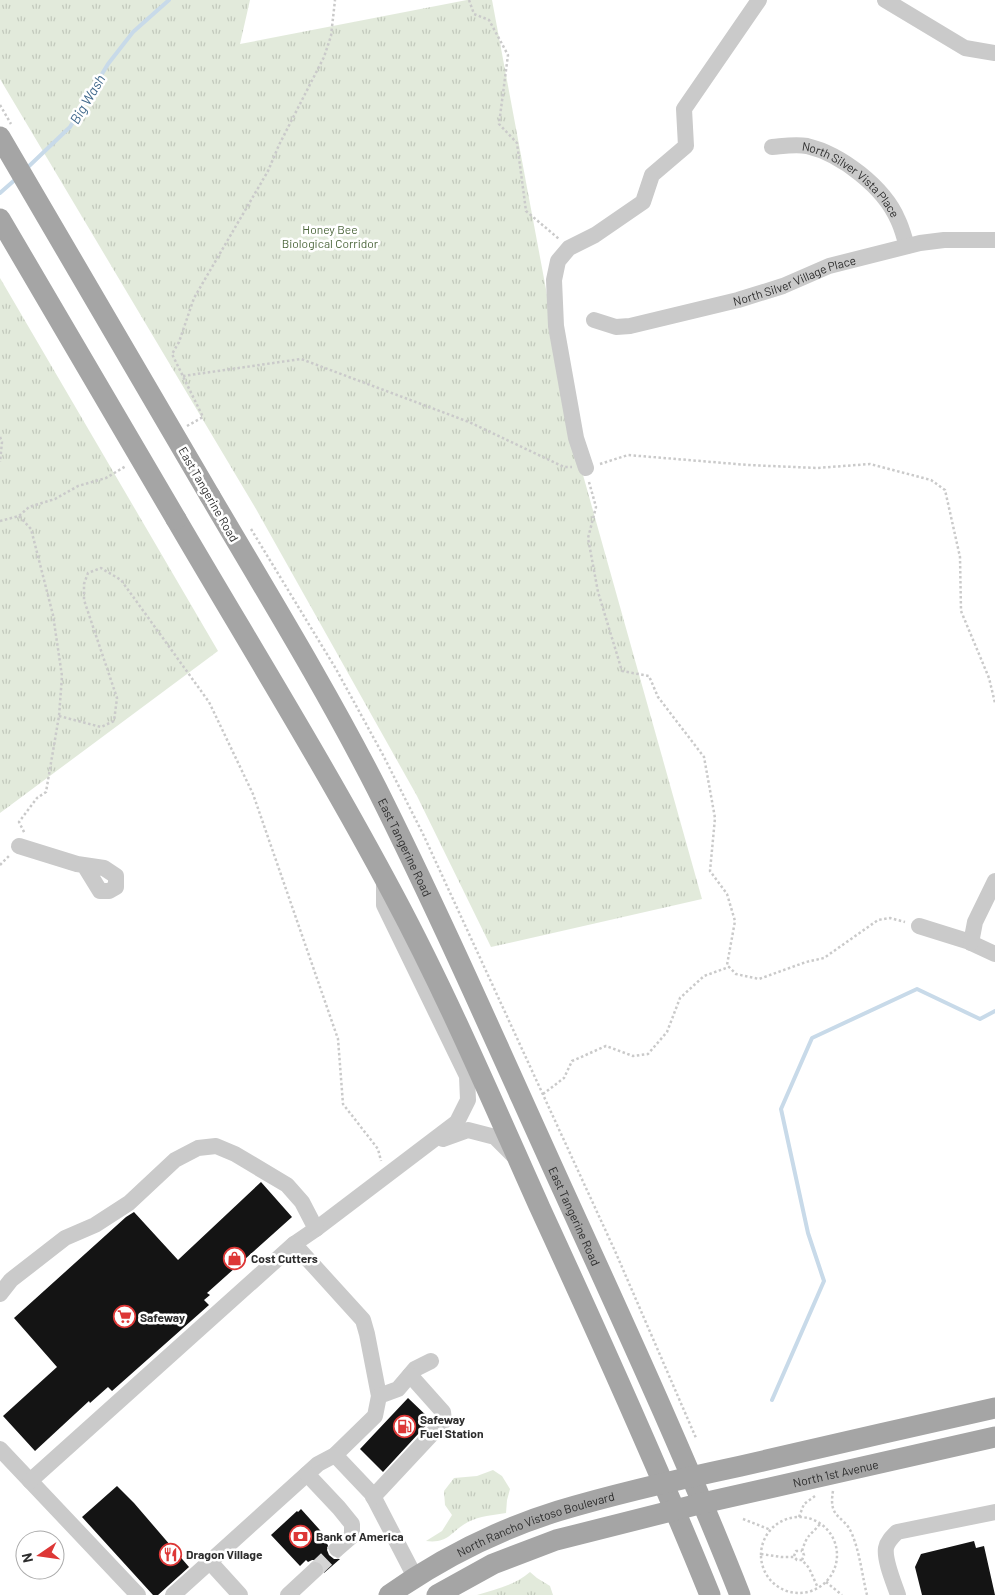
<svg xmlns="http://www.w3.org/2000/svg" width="995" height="1595" font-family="Barlow,sans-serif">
  <defs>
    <pattern id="grass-tufts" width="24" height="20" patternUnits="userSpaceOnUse" patternTransform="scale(1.25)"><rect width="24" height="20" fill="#e2eadb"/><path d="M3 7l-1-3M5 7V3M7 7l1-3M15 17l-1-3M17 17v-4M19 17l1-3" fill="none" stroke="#c2c9bc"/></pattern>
  </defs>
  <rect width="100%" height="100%" fill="#fff"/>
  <path fill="url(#grass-tufts)" d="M0 0H250L240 44 467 0H492L576 450 702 899 491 947 417 796 256 509 0 79Z
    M0 278 218 651 0 813Z
    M493 1470 502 1476 510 1489 507 1500 506 1513C493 1515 480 1516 468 1522 451 1531 449 1544 426 1541L442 1531 452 1515 445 1505 444 1491 454 1478 477 1476Z
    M530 1572 537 1578 550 1586 553 1595H477C496 1589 515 1585 530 1572Z"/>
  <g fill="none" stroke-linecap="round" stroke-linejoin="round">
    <path stroke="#c8dae9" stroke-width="4" d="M27 168 70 127 108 64 133 32 169 0
      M0 193 17 178
      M772 1400 824 1281 808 1233 781 1109 812 1038 917 989 980 1019 995 1011"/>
  </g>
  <path fill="#141414" d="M261 1182 292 1217 207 1293 210 1295 204 1300 209 1305 112 1391 108 1387 90 1403 89 1401 35 1451 3 1416 57 1367 14 1318 126 1217 134 1212 178 1260Z
    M408 1398 431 1420 383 1472 360 1449Z
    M117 1486 134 1503 189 1567 158 1595H153L82 1517Z
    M301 1509 328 1539 325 1542 328 1545 327 1550 329 1555 334 1559H340L324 1573 325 1568 323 1564 317 1560H312L308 1562 306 1560 300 1566 271 1535 297 1511 298 1512Z
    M974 1541 976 1548 984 1546 995 1595H922L915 1567 921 1554Z"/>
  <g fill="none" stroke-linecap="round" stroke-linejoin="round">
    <path stroke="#d5d5d5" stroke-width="16" stroke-dasharray="16 8" stroke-linecap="butt" d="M315 1570 337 1549"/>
    <path stroke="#cacaca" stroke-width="2.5" stroke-dasharray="2.5 2.5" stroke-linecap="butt" d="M469 0 474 14 489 20 508 55 499 124 517 143 526 211 559 239
      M183 376 301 359 469 422 564 467H572
      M187 426 203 417 172 354 179 342 194 298 268 171 279 145 324 57 331 36 335 0
      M0 437 2 442 0 462
      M600 464 628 455 748 465 817 468 870 464 931 480 945 490 960 557 961 611 989 678 995 703
      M589 482 596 507 588 538 598 592 622 671 649 676 658 697 704 757 715 818 710 871 727 894 735 921 727 965 736 974 759 979 806 962 824 958 878 920 890 918 905 922
      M19 516 31 529 53 615 62 676 59 716 46 792 37 798 19 822 25 834
      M0 521 19 516 29 507 55 499 78 486 106 478 126 466
      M251 529 336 669 383 755 423 834 615 1251 696 1438
      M59 716 101 727 114 721 117 698 84 600V584L88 573 101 568 121 580 209 702 253 794 338 1039 343 1104 378 1149 381 1161
      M0 865 10 855
      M543 1094 564 1078 572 1061 606 1046 633 1056 648 1054 667 1032 680 998 704 976 729 967
      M833 1491C828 1520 844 1514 852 1534 860 1553 862 1575 867 1595
      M799 1517 804 1504 815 1496
      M761 1555a38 38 0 1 1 76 0a38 38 0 1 1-76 0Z
      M743 1519 771 1530
      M761 1554 781 1557H794L797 1560H802L809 1568 818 1588
      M794 1556 796 1551H802
      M802 1560 804 1555 802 1551C807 1534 810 1536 820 1524
      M826 1582 842 1595"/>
    <g stroke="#cacaca" stroke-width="16">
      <path d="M885 0 965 48 995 53"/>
      <path id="s1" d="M772 147C784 146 795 144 807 146 841 154 884 187 898 220 902 228 904 237 907 246"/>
      <path id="s2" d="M594 320 616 327 630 326 738 300 783 286 829 266 920 243 944 240H995"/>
      <path d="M586 468 576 438 556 326 554 280 558 261 569 248 595 235 643 202 652 175 686 146 684 109 759 0"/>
      <path d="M19 846 77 864 104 868 116 876V887L109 891H100L84 865"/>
      <path d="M919 926 967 941 995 954"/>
      <path d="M971 943 975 922 995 881"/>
      <path d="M443 1139 468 1130 495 1137 514 1156"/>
      <path d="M316 1229 457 1122 468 1100 467 1076 384 905V879"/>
      <path d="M0 1294 11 1280 65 1238 95 1225 129 1203 175 1160 198 1148 216 1146 235 1154 287 1185 302 1202 316 1229 294 1244 363 1320 367 1334 379 1396 375 1416 335 1455 318 1464 173 1595"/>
      <path d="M379 1396 398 1389 415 1369 431 1361"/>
      <path d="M0 1449 138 1595"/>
      <path d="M335 1455 372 1494 415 1577"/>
      <path d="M307 1474 339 1508 352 1524V1536L337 1549"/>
      <path d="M30 1481 294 1244"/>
      <path d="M373 1497 444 1421 443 1412 410 1375"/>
      <path d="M210 1562 240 1595"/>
      <path d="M288 1595 315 1570"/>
      <path d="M898 1595C894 1583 884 1560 886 1548 887 1542 892 1537 897 1532L995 1512"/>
    </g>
    <g stroke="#a5a5a5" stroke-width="21">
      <path id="s3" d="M210 496C267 593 326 689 377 789 443 921 502 1056 563 1190 624 1324 686 1458 740 1595"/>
      <path d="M176 519C249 644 326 768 394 896 448 997 493 1103 540 1208 599 1336 657 1464 710 1595"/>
      <path id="s4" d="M389 1595C440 1559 497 1530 558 1511 618 1493 680 1479 741 1466 826 1446 910 1427 995 1408"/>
      <path id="s5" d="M437 1595 493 1564 556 1540 703 1503 995 1437"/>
    </g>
    <path stroke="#cacaca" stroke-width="2.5" stroke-dasharray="2.5 2.5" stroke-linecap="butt" d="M0 105 11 124"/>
    <path stroke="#a5a5a5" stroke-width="21" d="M0 137 210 496
      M0 219 176 519"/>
  </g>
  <defs>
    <symbol id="shop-ring" viewBox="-11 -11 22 22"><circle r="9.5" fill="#fff" stroke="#dd3736" stroke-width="1.5"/><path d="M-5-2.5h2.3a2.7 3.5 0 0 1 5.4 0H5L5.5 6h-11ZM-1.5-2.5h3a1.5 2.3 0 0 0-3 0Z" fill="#dd3736"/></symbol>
    <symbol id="supermarket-ring" viewBox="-11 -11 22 22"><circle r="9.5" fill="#fff" stroke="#dd3736" stroke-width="1.5"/><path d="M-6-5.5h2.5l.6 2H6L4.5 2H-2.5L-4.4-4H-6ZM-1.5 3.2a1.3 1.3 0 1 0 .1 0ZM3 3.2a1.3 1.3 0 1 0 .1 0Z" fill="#dd3736"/></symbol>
    <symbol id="fuel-ring" viewBox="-11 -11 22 22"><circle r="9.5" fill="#fff" stroke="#dd3736" stroke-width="1.5"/><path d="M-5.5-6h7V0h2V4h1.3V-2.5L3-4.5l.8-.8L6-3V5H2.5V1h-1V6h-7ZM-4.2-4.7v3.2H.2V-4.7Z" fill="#dd3736"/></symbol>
    <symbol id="bank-ring" viewBox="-11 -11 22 22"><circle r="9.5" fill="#fff" stroke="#dd3736" stroke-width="1.5"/><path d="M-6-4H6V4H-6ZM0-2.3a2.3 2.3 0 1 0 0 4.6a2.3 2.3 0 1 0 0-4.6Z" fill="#dd3736"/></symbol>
    <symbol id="restaurant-ring" viewBox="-11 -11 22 22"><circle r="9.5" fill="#fff" stroke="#dd3736" stroke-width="1.5"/><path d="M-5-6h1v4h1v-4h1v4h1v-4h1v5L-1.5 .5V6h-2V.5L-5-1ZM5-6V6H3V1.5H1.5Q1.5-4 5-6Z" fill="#dd3736"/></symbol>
  </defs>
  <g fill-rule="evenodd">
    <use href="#shop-ring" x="222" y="1246" width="25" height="25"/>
    <use href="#supermarket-ring" x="112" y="1304" width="25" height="25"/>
    <use href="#fuel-ring" x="392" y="1414" width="25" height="25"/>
    <use href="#bank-ring" x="288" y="1524" width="25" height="25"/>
    <use href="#restaurant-ring" x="158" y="1542" width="25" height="25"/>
  </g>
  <g text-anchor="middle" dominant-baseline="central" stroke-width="5" stroke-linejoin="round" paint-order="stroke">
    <g font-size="12" fill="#2d2d2d" stroke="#fff">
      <text stroke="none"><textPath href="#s1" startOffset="91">North Silver Vista Place</textPath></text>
      <text stroke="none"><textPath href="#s2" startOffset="208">North Silver Village Place</textPath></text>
      <text transform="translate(209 494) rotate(60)">East Tangerine Road</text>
      <text stroke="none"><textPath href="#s3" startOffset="402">East Tangerine Road</textPath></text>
      <text stroke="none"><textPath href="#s3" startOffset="808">East Tangerine Road</textPath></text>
      <text stroke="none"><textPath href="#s5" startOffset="419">North 1st Avenue</textPath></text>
      <text stroke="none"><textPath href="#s4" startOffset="164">North Rancho Vistoso Boulevard</textPath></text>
    </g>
    <g font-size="12" fill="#4d673d" stroke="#fff">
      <text x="330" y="229">Honey Bee<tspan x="330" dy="14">Biological Corridor</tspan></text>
    </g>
    <g font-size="12" font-weight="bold" fill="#2d2d2d" stroke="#fff" text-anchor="start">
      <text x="251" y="1258">Cost Cutters</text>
      <text x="140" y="1317">Safeway</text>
      <text x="420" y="1419">Safeway<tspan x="420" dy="14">Fuel Station</tspan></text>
      <text x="316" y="1536">Bank of America</text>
      <text x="186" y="1554">Dragon Village</text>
    </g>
    <g font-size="14" font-style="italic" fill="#3f688b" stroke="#fff">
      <text transform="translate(87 99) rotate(-59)">Big Wash</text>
    </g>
  </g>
  <g transform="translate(40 1555) rotate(257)"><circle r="24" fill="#ffffff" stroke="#ababab"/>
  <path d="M0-4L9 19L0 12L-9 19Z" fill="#dd3736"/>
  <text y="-8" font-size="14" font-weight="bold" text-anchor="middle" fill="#2d2d2d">N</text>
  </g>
</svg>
